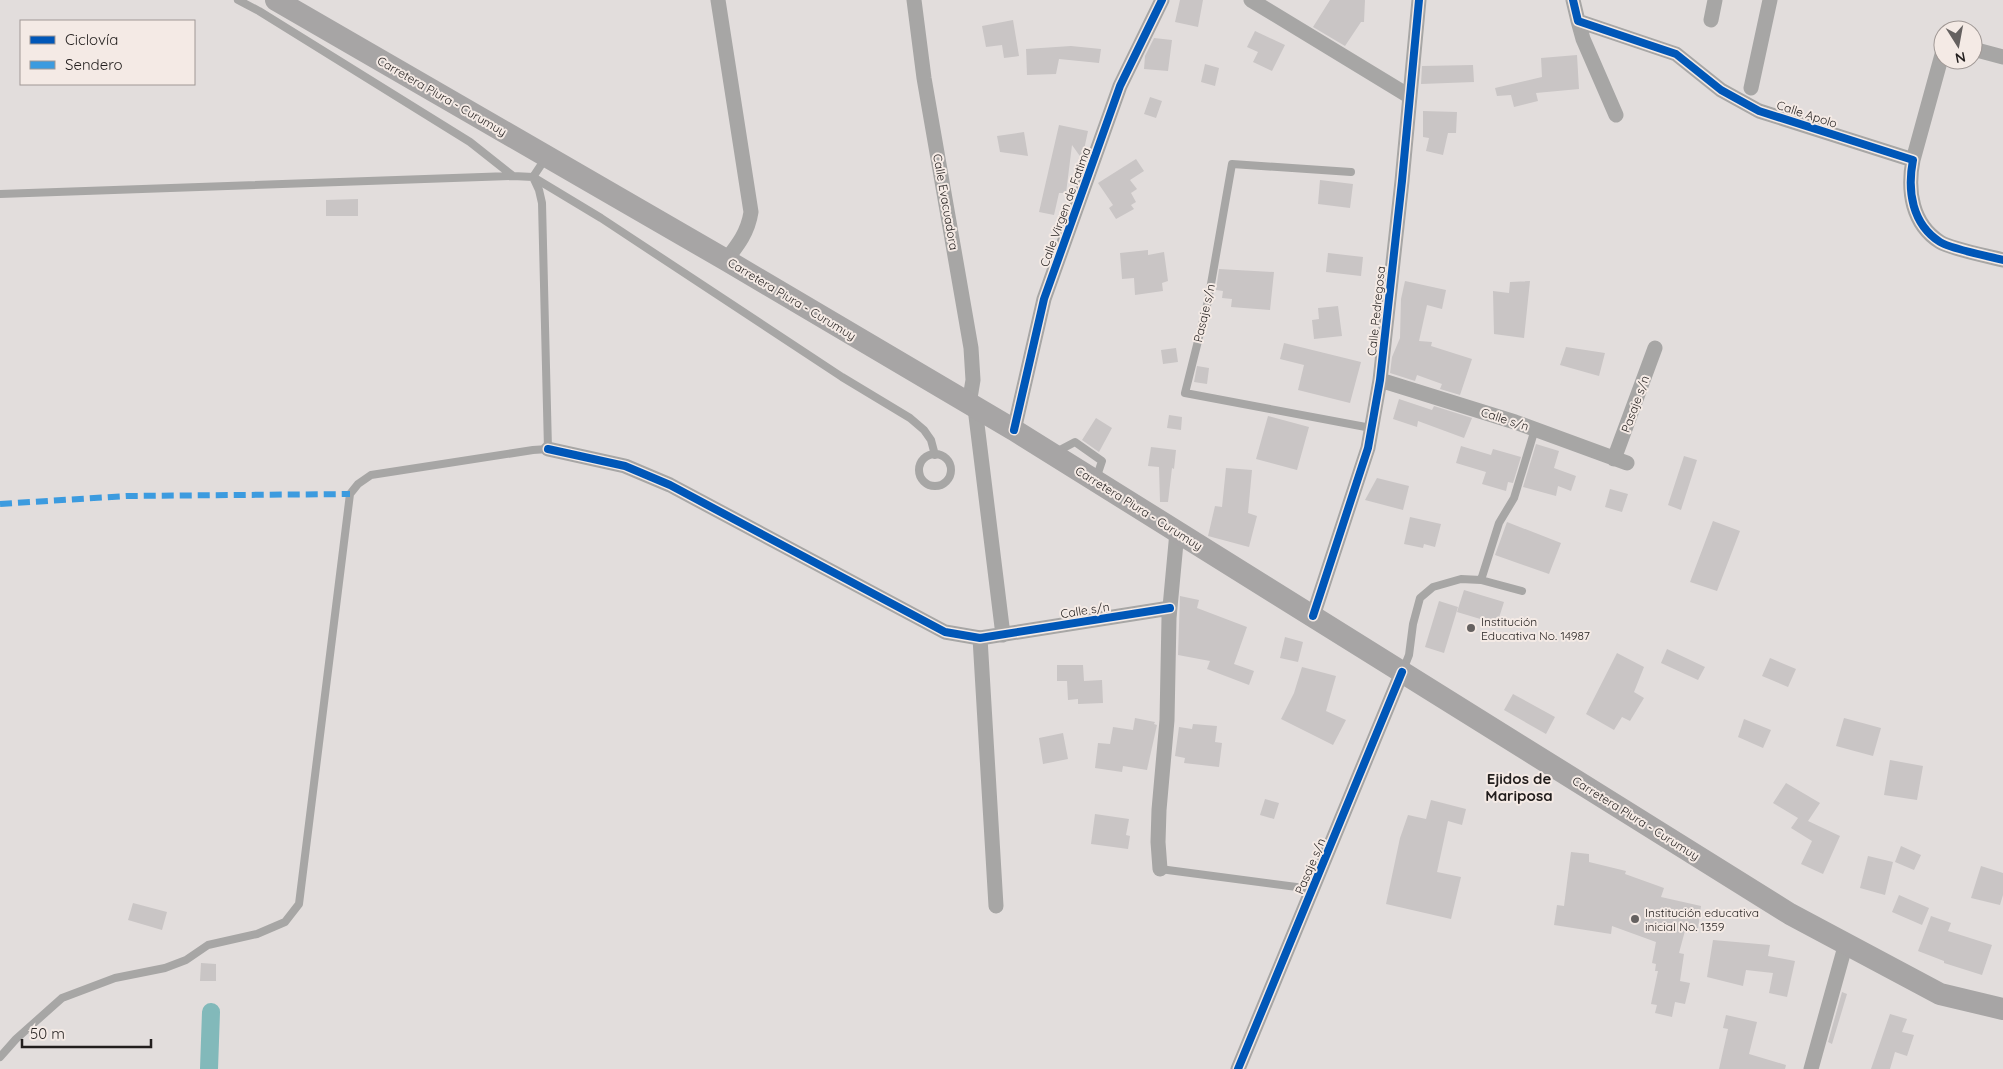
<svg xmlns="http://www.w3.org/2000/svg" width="2003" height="1069" font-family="Quicksand,sans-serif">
  <rect width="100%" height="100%" fill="#e2dddc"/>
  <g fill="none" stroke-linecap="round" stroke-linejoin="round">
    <path stroke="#82b9ba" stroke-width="18" d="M209 1069 211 1012"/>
  </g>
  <path fill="#c9c5c5" d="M1180 0H1203L1198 27 1175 22Z
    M1330 0H1365L1364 22H1361L1345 46 1313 27Z
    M1013 20 1019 56 1004 58 1002 45 986 47 982 26Z
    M1255 31 1285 45 1272 71 1253 62 1258 52 1247 47Z
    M1154 38 1172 40 1168 71 1144 69 1145 56Z
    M1071 46 1101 49 1099 63 1059 59 1056 74 1027 75 1026 49Z
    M1577 55 1579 89 1536 93 1538 101 1514 107 1511 95 1497 96 1495 88 1542 77 1541 58Z
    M1205 64 1219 68 1215 86 1201 82Z
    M1473 65 1474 82 1421 84 1422 66Z
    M1150 97 1162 101 1156 118 1144 114Z
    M1423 111 1457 112 1456 133H1448L1443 155 1426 151 1429 138 1423 137Z
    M1059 125 1088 131 1082 159 1072 145 1066 193H1059L1054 215 1039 212Z
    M1024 132 1028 156 1000 152 997 136Z
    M1136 159 1144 171 1130 180 1137 189 1131 193 1136 202 1131 205 1134 209 1116 219 1109 208 1113 205 1098 183Z
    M1320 180 1353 184 1350 208 1318 204Z
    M358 199V216H326V200Z
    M1148 250V255L1164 252 1168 281 1162 283 1163 291 1135 295 1134 278 1122 279 1120 253Z
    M1328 253 1363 257 1361 276 1326 272Z
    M1219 269 1274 272 1270 310 1231 307 1232 299 1222 298 1223 291 1216 290Z
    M1405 281 1446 290 1442 309 1427 305 1419 341 1432 342 1431 346 1472 359 1460 395 1440 389 1442 384 1417 375 1415 381 1390 373 1392 357 1400 338 1401 299Z
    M1530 281 1524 338 1494 334 1493 291 1509 293 1510 282Z
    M1338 306 1342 336 1314 339 1312 320 1319 319 1318 308Z
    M1284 343 1361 362 1350 403 1298 390 1304 365 1280 359Z
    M1566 347 1605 353 1599 376 1560 365Z
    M1176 348 1178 362 1163 364 1161 350Z
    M1197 366 1209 368 1207 384 1194 382Z
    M1399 399 1432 410 1434 406 1472 418 1464 438 1418 421 1417 427 1393 419Z
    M1169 415 1182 417 1181 430 1167 428Z
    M1268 416 1309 427 1297 470 1256 459Z
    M1096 418 1112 428 1099 452 1082 440Z
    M1536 444 1559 451 1554 468 1576 476 1571 491 1558 486 1556 496 1523 487Z
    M1461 446 1491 455 1493 449 1521 457 1513 483 1508 482 1506 491 1482 484 1486 472 1456 463Z
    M1151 447 1176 450 1174 469 1172 468 1168 502H1160L1159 467 1148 466Z
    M1684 456 1697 460 1681 510 1668 505Z
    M1226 468 1252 470 1248 513 1257 516 1249 547 1208 536 1215 506 1222 507Z
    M1377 478 1409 486 1403 510 1365 500Z
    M1610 489 1628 494 1622 512 1605 507Z
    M1410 517 1441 524 1435 547 1424 544 1423 548 1404 544Z
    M1713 521 1740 531 1717 591 1690 582Z
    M1507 522 1561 543 1549 574 1495 555Z
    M1464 590 1504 602 1497 624 1457 612Z
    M1180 596 1199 600 1197 608 1247 627 1234 664 1254 671 1249 685 1207 669 1210 661 1178 655Z
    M1439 601 1458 607 1444 653 1425 647Z
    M1285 637 1303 642 1298 662 1280 658Z
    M1667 649 1705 667 1698 680 1661 663Z
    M1617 653 1644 667 1634 692 1644 698 1630 721 1622 717 1614 730 1586 714Z
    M1770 658 1796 669 1788 687 1762 676Z
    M1057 665H1083L1084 681 1102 680 1103 703 1078 704V699L1068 700 1067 681H1057Z
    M1302 667 1336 676 1326 711 1346 720 1333 745 1281 719 1294 693Z
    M1513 694 1555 717 1546 734 1504 710Z
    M1135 718 1155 722 1154 724 1157 725 1147 770 1123 766 1122 772 1095 768 1098 743 1110 744 1113 727 1133 730Z
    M1844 718 1881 728 1873 756 1836 746Z
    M1744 719 1771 730 1763 748 1738 737Z
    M1193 724 1217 726 1215 742 1222 743 1219 767 1184 763 1185 758 1175 756 1179 727 1192 729Z
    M1063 733 1068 759 1043 764 1039 738Z
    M1890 760 1923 766 1917 800 1884 795Z
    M1786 783 1820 803 1808 821 1840 836 1823 874 1801 864 1812 841 1791 828 1798 818 1773 803Z
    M1265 799 1279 803 1274 819 1260 815Z
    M1431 800 1466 809 1462 825 1448 821 1437 872 1461 877 1451 919 1386 904 1400 838 1408 815 1426 819Z
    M1095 814 1129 819 1126 835 1130 836 1128 849 1091 844Z
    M1901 846 1921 855 1914 870 1895 862Z
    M1571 852 1589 854V862L1626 871 1625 874 1664 888 1661 897 1701 906 1698 929 1686 927 1679 953 1684 954 1680 981 1690 983 1685 1004 1675 1002 1672 1017 1655 1013 1657 1005 1651 1004 1658 971H1655L1656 964 1652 963 1656 942 1612 926 1611 934 1554 925 1557 905 1564 906Z
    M1868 856 1893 862 1885 895 1860 888Z
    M1981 866 2003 873V895L2000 905 1971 898Z
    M1899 895 1929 908 1922 925 1892 912Z
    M133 903 167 912 162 930 128 920Z
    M1931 916 1951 923 1948 931 1992 945 1982 975 1944 963V961L1918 951Z
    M1713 940 1770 945 1768 956 1795 961 1787 997 1769 993 1773 973 1746 970 1743 986 1707 977Z
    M201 963 216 964V981H200Z
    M1842 992 1847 994 1832 1044 1828 1042Z
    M1890 1014 1907 1019 1902 1032 1914 1035 1907 1056 1895 1052 1890 1069H1871Z
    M1726 1015 1757 1022 1749 1054 1786 1065 1785 1069H1719L1728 1029 1723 1028Z"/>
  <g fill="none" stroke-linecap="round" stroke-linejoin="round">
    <path stroke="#a7a6a5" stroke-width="8" d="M238 0 259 11 470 142 513 176
      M1351 172 1232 164 1208 301 1185 393 1371 428
      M0 194 513 176 533 177 601 218 842 377 910 418 924 430 931 440 935 455
      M1056 452 1075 442 1102 461 1096 479
      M919 470a16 16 0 1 1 32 0a16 16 0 1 1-32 0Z
      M1481 580 1499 523 1514 498 1535 429
      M1403 670 1409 655 1413 624 1420 598 1433 587 1461 579 1481 580 1522 591
      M1160 869 1312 889
      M0 1057 16 1039 62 998 115 978 165 968 186 960 208 945 257 934 285 922 299 904 350 494 358 484 371 475 533 450 548 449 542 203 539 190 533 177 545 159"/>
    <path stroke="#a7a6a5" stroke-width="15" d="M718 0 751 212C748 232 738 245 726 260
      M914 0 924 78 971 348 973 380 969 404
      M1251 0 1409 96
      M1573 0 1578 21 1676 54 1721 90 1759 111 1913 160C1907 191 1912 224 1940 242 1951 249 1988 256 2003 260
      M1711 20 1715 0
      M1578 21 1583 39 1616 115
      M1973 49 2003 57
      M1751 88 1770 0
      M1913 160 1943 51
      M1380 380 1515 422 1627 463
      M975 408 1003 635
      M1014 430 1044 299 1120 86 1162 0
      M548 449 625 466 670 485 945 632 980 638 1170 608
      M1614 459 1655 348
      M1313 616 1368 448 1380 380 1402 181 1419 0
      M980 638 996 906
      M1160 869 1158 842 1159 810 1167 720 1169 618 1177 532
      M1238 1069 1402 672
      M1811 1069 1846 943"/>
    <path stroke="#a7a5a5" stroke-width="22" d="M276 0 726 260 1014 430 1790 914 1940 994 2003 1009"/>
    <path stroke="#3c9bdf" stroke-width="6" stroke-dasharray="12 6" stroke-linecap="butt" d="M0 504 126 496 350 494"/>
    <defs>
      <path id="cycleway" d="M1573 0 1578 21 1676 54 1721 90 1759 111 1913 160C1907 191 1912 224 1940 242 1951 249 1988 256 2003 260
        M1014 430 1044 299 1120 86 1162 0
        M548 449 625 466 670 485 945 632 980 638 1170 608
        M1313 616 1368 448 1380 380 1402 181 1419 0
        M1238 1069 1402 672"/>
    </defs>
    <use href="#cycleway" stroke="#f4eae5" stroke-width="11"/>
    <use href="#cycleway" stroke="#0057b8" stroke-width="8"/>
  </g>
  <g fill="#656160" stroke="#f4eae5" stroke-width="2">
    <circle cx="1471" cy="628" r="5"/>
    <circle cx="1635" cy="919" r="5"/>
  </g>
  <g text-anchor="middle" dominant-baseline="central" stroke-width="4" stroke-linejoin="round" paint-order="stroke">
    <g font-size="12" fill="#221e1d" stroke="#f4eae5">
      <text transform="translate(442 96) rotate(30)">Carretera Piura - Curumuy</text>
      <text transform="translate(1807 114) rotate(18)">Calle Apolo</text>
      <text transform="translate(946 202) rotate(80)">Calle Evacuadora</text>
      <text transform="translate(1065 207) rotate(-70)">Calle Virgen de Fatima</text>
      <text transform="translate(792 299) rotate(31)">Carretera Piura - Curumuy</text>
      <text transform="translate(1376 311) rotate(-84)">Calle Pedregosa</text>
      <text transform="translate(1204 313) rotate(-77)">Pasaje s/n</text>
      <text transform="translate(1635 404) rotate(-70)">Pasaje s/n</text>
      <text transform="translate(1505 419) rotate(18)">Calle s/n</text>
      <text transform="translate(1139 508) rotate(32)">Carretera Piura - Curumuy</text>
      <text transform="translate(1085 610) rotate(-9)">Calle s/n</text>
      <text transform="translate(1636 818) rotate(32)">Carretera Piura - Curumuy</text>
      <text transform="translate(1310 866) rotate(-67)">Pasaje s/n</text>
    </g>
    <g font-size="12" fill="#221e1d" stroke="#f4eae5" text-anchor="start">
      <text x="1481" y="621">Institución<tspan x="1481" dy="14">Educativa No. 14987</tspan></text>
      <text x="1645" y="912">Institución educativa<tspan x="1645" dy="14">inicial No. 1359</tspan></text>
    </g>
    <g font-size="15" font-weight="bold" fill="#221e1d" stroke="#f4eae5">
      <text x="1519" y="778">Ejidos de<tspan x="1519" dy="17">Mariposa</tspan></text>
    </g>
  </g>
  <rect x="20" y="20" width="175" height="65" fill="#f4eae5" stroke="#a09895"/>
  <rect x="30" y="36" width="25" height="8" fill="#0057b8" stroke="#a09895"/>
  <text x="65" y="45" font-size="15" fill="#221e1d">Ciclovía</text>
  <rect x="30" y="61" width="25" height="8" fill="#3c9bdf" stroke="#a09895"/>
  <text x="65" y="70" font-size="15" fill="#221e1d">Sendero</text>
  <g transform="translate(1958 45) rotate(169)"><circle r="24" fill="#f4eae5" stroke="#a09895"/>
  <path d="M0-4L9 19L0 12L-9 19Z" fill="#656160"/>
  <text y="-8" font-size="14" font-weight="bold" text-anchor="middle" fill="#221e1d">N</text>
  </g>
  <path d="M22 1039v8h129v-8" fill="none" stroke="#221e1d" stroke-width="2.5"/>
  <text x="30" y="1039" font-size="15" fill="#221e1d" stroke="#f4eae5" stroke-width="4" paint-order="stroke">50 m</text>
</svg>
